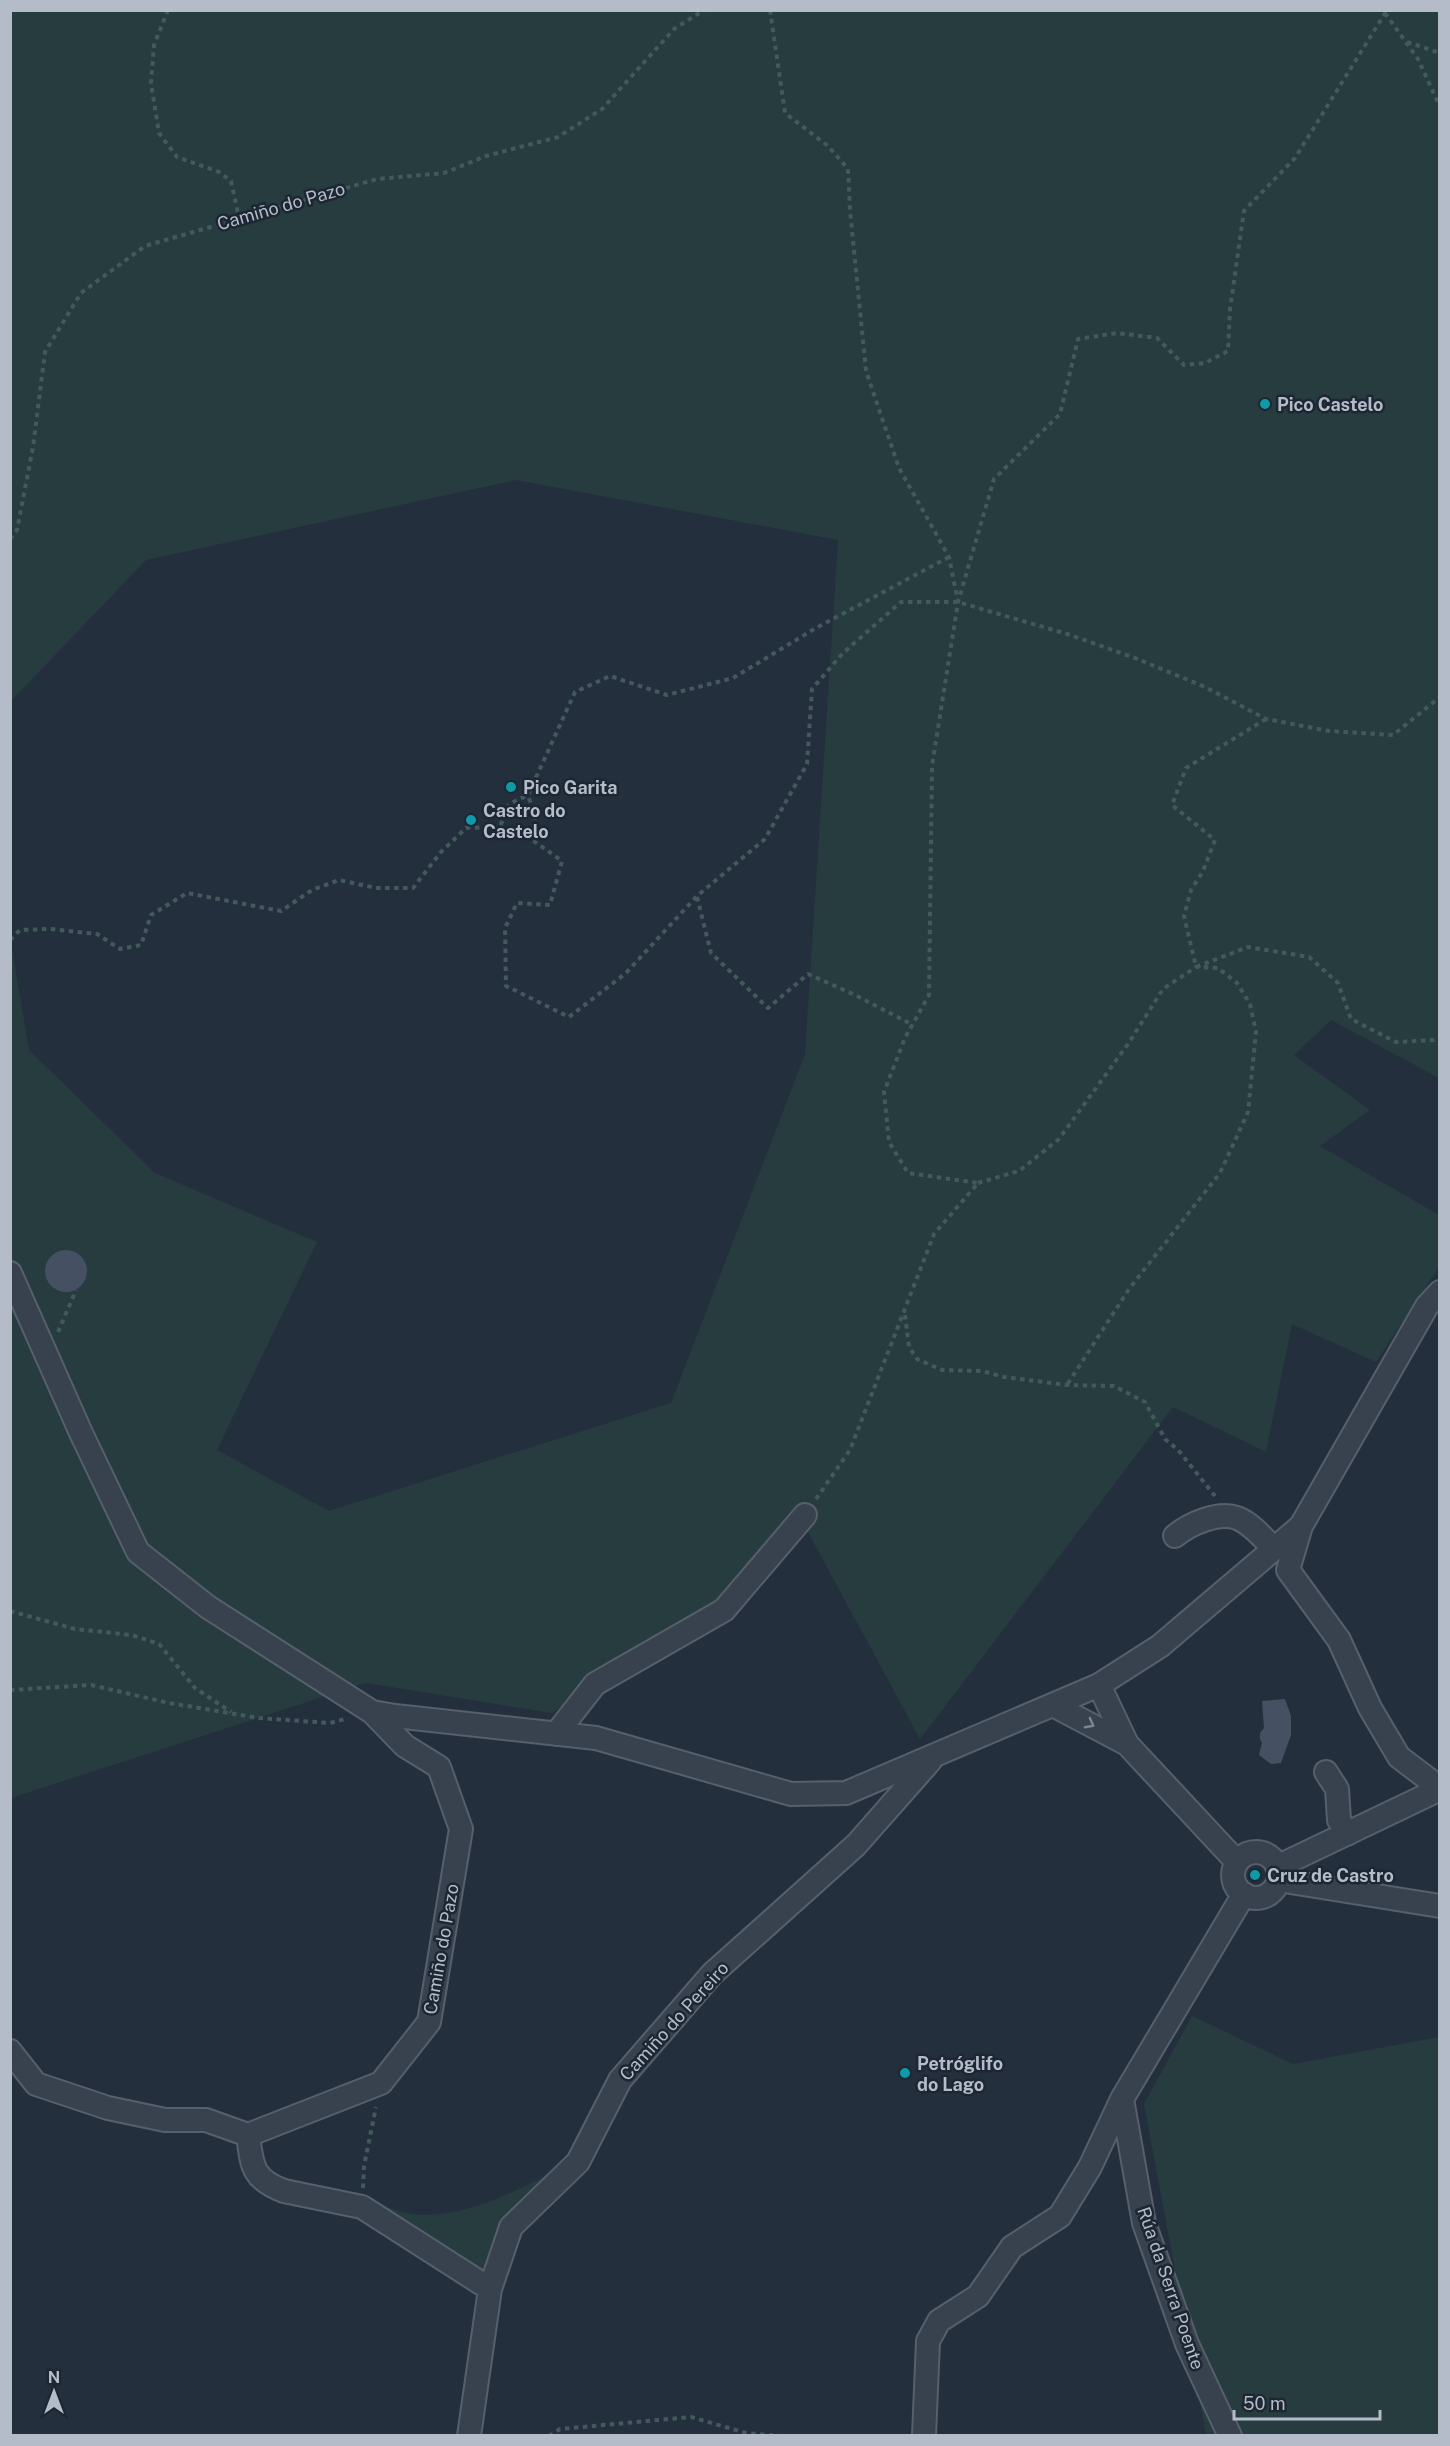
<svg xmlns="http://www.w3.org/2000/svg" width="1450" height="2446" font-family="'Public Sans',sans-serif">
  <rect width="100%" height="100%" fill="#242f3e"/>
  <path fill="#263c3f" d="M11 11H1439V1078L1331 1020 1294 1055 1370 1110 1320 1146 1439 1215V1267L1376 1362 1292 1324 1266 1452 1173 1407 920 1739 796 1510 723 1602 552 1713 366 1683 11 1798 10 937 29 1050 155 1173 317 1242 217 1450 329 1511 671 1403 805 1054 838 540 516 480 146 560 11 701Z
    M1192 2016 1293 2064 1439 2037V2435H1206L1144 2104Z
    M545 2176 547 2180C531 2191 515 2203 506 2220 497 2238 496 2263 478 2274L384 2212 383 2205C435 2231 498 2200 545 2176Z"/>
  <path fill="#455162" d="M45 1271a21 21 0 1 1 42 0a21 21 0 1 1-42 0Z
    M1285 1699 1291 1716V1735L1281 1763 1271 1764 1259 1755 1262 1743 1260 1739V1733L1264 1728 1262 1701Z"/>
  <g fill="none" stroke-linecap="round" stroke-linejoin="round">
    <defs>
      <path id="minor" d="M10 1273 81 1433 138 1552 208 1607 372 1712 395 1716 596 1738 791 1794 846 1793 1099 1685 1160 1646 1301 1526 1427 1306 1440 1292
        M1301 1526 1288 1570 1339 1640 1370 1708 1399 1757 1440 1788
        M1175 1536C1189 1524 1219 1511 1237 1518 1251 1523 1264 1539 1274 1549
        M1099 1685 1127 1744 1237 1862
        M1053 1705 1127 1744
        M372 1712 405 1746 439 1767 461 1829 429 2022 381 2083 248 2135C252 2166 252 2179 284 2191L362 2207 490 2289
        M556 1734 595 1684 724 1610 805 1515
        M1326 1772 1337 1789 1339 1820 1347 1834
        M1233 1875a23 23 0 1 1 46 0a23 23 0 1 1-46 0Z
        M1277 1867 1440 1789
        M1278 1880 1440 1906
        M10 2051 36 2084 108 2108 165 2120H206L248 2135
        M469 2436 490 2289 511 2227 578 2162 620 2080 712 1974 856 1845 930 1761
        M924 2436 928 2341 939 2321 978 2296 1012 2247 1060 2216 1090 2167 1122 2099
        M1230 2436 1187 2344 1144 2223 1122 2099 1244 1894"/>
    </defs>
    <use href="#minor" stroke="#565f6c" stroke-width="26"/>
    <path stroke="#44595c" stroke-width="4" stroke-dasharray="4.5 4.5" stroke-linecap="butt" d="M168 10 154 45 151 83 159 133 177 157 219 172 231 181 239 218
      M770 10 785 113 828 146 848 169 850 210 866 371 899 468 949 557 958 602
      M1385 13 1418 59 1440 107
      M1407 42 1440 53
      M10 539 17 530 33 447 45 352 81 293 145 246 377 179 444 173 486 156 558 137 602 109 674 29 704 10
      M949 557 816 628 733 678 667 695 610 676 575 692 528 795 535 817 531 839 562 861 550 905 517 903 505 928 506 986 569 1017 626 973 697 896 765 839 807 764 812 689 843 653 901 602H958L1067 634 1135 658 1205 687 1266 719 1329 731 1393 735 1440 697
      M1266 719 1186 768 1172 805 1215 840 1203 871 1191 890 1184 916 1196 967 1248 947 1309 957 1338 983 1351 1019 1396 1042 1434 1040 1440 1038
      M697 897 711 953 768 1008 808 974 855 995 913 1025
      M10 940 20 930 50 929 97 934 120 949 141 945 151 915 187 893 281 911 312 890 339 880 376 888H413L441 852 466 828 500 827 509 804 528 795
      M978 1183 1019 1171 1059 1139 1128 1044 1163 989 1196 967 1218 968 1237 983 1250 1004 1256 1032 1248 1112 1220 1173 1129 1289 1067 1385
      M905 1315 909 1347 917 1359 942 1370 982 1371 1004 1377 1067 1385 1114 1386 1145 1402 1165 1439 1178 1450 1215 1496
      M58 1332 76 1290
      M816 1499 850 1450 934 1234 978 1183 908 1173 889 1142 884 1092 905 1038 929 995 932 766 958 602 994 479 1060 414 1078 339 1117 333 1157 338 1184 365 1205 363 1228 351 1230 309 1244 211 1295 158 1387 10
      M10 1611 75 1629 132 1635 159 1644 195 1688 231 1712
      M10 1690 91 1685 169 1703 259 1718 330 1723 345 1719
      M363 2188 364 2166 376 2107
      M549 2436 560 2429 691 2417 746 2433 780 2436"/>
    <use href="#minor" stroke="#38414e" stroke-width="22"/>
  </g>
  <defs><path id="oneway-chevron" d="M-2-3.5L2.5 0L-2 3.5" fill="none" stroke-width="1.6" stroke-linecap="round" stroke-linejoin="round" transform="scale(1.5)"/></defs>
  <use stroke="#7c8592" href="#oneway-chevron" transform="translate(1090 1724) rotate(28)"/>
  <g fill="#0f9aa8" stroke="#1d2633" stroke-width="2">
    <circle cx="1265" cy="404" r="6"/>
    <circle cx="511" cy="787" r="6"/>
    <circle cx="471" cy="820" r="6"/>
    <circle cx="1255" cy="1875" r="6"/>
    <circle cx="905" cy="2073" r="6"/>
  </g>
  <g text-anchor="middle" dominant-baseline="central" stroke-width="5" stroke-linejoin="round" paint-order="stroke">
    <g font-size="18" fill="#b4bcc9" stroke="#1d2633">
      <text transform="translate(281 206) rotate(-16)">Camiño do Pazo</text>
      <text transform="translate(441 1949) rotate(-80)">Camiño do Pazo</text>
      <text transform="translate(674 2021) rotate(-48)">Camiño do Pereiro</text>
      <text transform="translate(1171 2288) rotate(71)">Rúa da Serra Poente</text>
    </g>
    <g font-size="18" font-weight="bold" fill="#b4bcc9" stroke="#1d2633" text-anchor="start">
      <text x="1277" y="404">Pico Castelo</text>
      <text x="523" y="787">Pico Garita</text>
      <text x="483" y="810">Castro do<tspan x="483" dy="21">Castelo</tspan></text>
      <text x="1267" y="1875">Cruz de Castro</text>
      <text x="917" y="2063">Petróglifo<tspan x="917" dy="21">do Lago</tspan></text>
    </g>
  </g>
  <rect width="1450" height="2446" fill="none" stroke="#b4bcc9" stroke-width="24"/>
  <g transform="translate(54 2392)" stroke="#1d2633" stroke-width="4.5" paint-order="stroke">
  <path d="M0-4.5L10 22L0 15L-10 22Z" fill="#b4bcc9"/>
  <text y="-9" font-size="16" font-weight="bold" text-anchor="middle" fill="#b4bcc9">N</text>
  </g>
  <path d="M1234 2410v9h146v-9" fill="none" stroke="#b4bcc9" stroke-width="3"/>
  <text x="1243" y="2410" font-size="18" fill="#b4bcc9" stroke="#1d2633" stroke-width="4.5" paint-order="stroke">50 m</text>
</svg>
